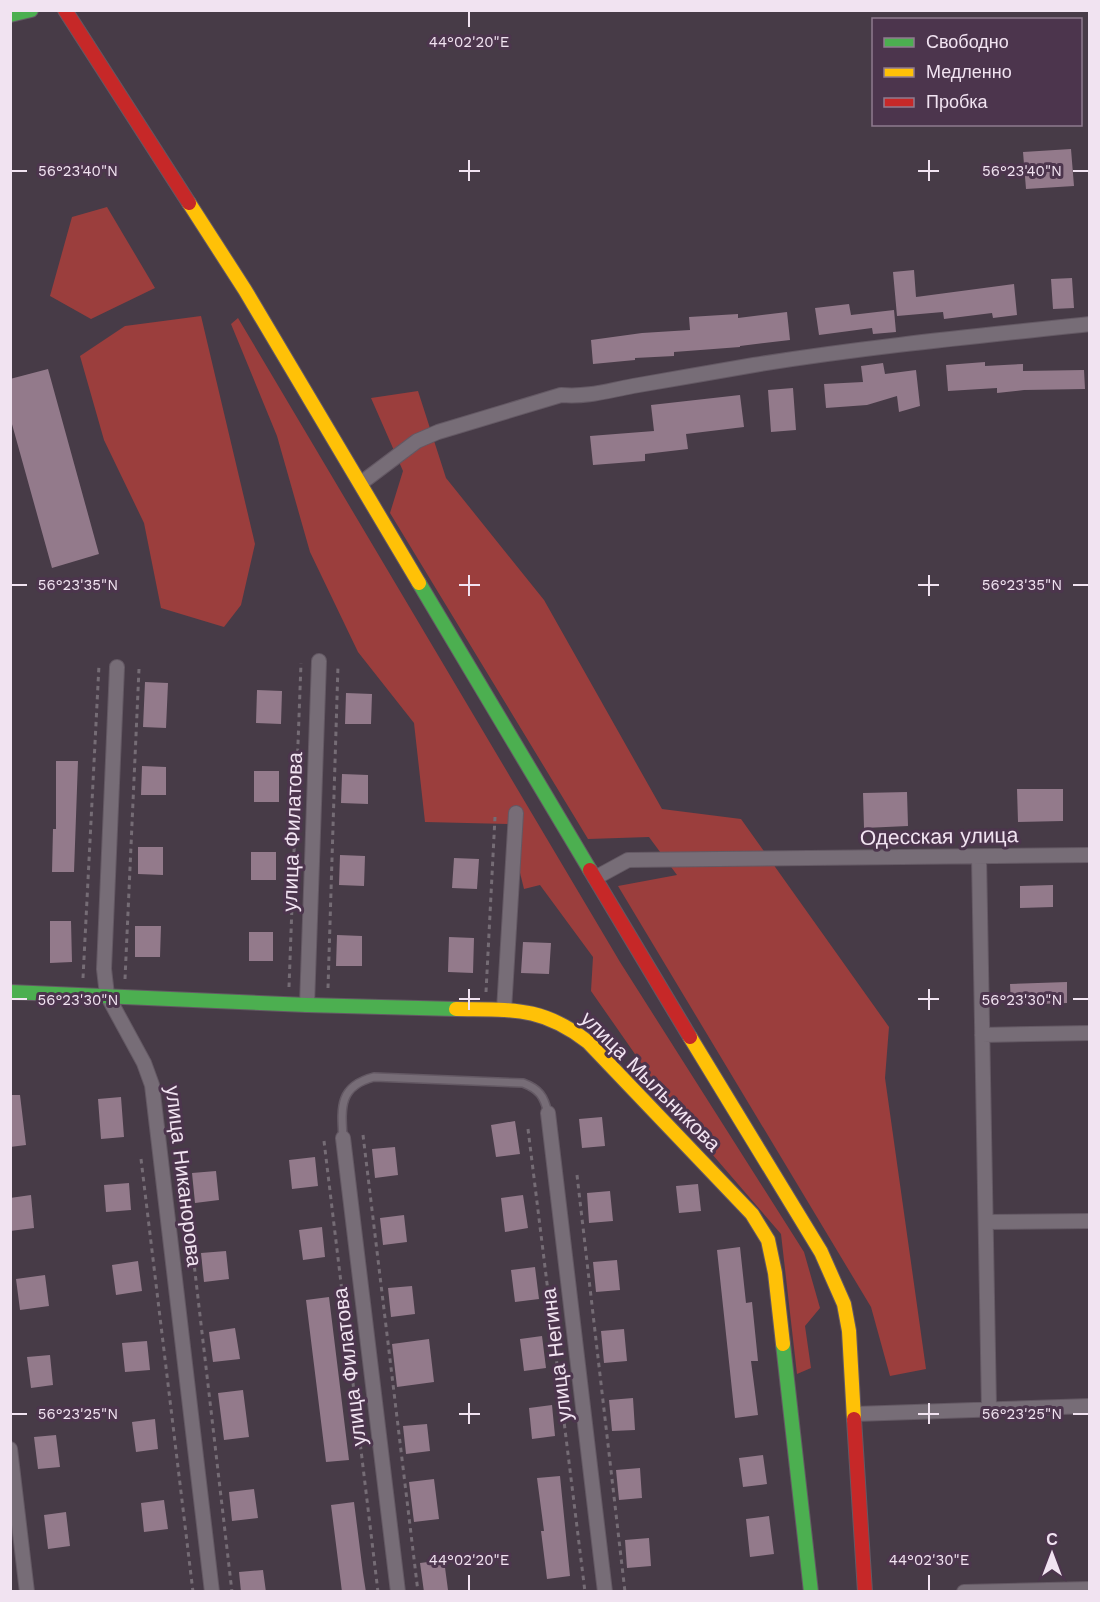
<svg xmlns="http://www.w3.org/2000/svg" width="1100" height="1602" font-family="'Work Sans',sans-serif">
  <rect width="100%" height="100%" fill="#473b47"/>
  <path fill="#9b3e3d" d="M107 207 155 288 91 319 50 296 72 217Z
    M201 316 255 544 241 605 224 627 161 608 144 523 104 440 80 356 125 326Z
    M238 318 620 962 804 1252 820 1308 805 1326 811 1368 797 1374 781 1234 674 1110 591 991 593 957 540 885 524 889 508 824 425 822 414 723 358 652 310 552 277 436 231 324Z
    M418 391 446 478 544 600 662 809 741 819 889 1027 885 1078 926 1369 890 1376 871 1307 618 886 677 875 649 837 588 839 390 513 403 471 371 398Z"/>
  <path fill="#937a8b" d="M1071 149 1074 186 1026 189 1023 152Z
    M914 270 916 297 1014 284 1017 315 993 318 992 313 944 319 943 312 897 316 893 272Z
    M1072 278 1074 308 1053 309 1051 279Z
    M849 304 851 315 894 310 896 332 873 334 872 328 819 335 815 308Z
    M787 312 790 340 740 346V347L674 352V356L635 358V360L593 364 591 340 642 333 690 330 689 317 738 314V318Z
    M985 362V366L1023 364V371L1084 370 1085 389 1024 390 997 393V388L948 391 946 365Z
    M883 363 885 374 916 370 920 406 899 412 897 396 867 405 826 408 824 384 863 382 861 366Z
    M48 369 99 554 52 568 10 417V379Z
    M793 388 796 430 771 432 768 390Z
    M740 395 744 427 686 434 688 449 645 454V461L593 465 590 436 654 431 651 405Z
    M145 682 168 683 166 728 143 727Z
    M257 690 282 691 281 724 256 723Z
    M346 693 372 694 371 724H345Z
    M56 761H78L74 872H52L53 829H56Z
    M142 766 166 767V795H141Z
    M254 771H279V802H254Z
    M342 774 368 775V804L341 803Z
    M1017 789H1063V821L1018 822Z
    M907 792 908 826 864 828 863 793Z
    M138 847H163V875L138 874Z
    M251 852H276V880H251Z
    M340 855 365 856 364 886 339 885Z
    M454 858 479 859 477 889 452 888Z
    M1053 885V907L1020 908V886Z
    M50 921H71L72 962 50 963Z
    M135 926H161L160 957H135Z
    M249 932H273V961H249Z
    M337 935 362 936V966H336Z
    M449 937 474 938 473 973 448 972Z
    M523 942 551 943 549 974 521 973Z
    M1067 982V1003L1011 1005 1010 984Z
    M10 1095H20L26 1145 10 1147Z
    M121 1097 124 1137 101 1139 98 1099Z
    M602 1117 605 1146 582 1148 579 1119Z
    M515 1121 520 1154 496 1157 491 1125Z
    M395 1147 398 1175 375 1178 372 1149Z
    M315 1157 318 1186 292 1189 289 1160Z
    M216 1171 219 1200 195 1203 192 1173Z
    M129 1183 131 1210 106 1212 104 1185Z
    M698 1184 701 1211 679 1213 676 1186Z
    M610 1191 613 1221 589 1223 587 1193Z
    M31 1195 34 1228 10 1231V1198Z
    M523 1195 528 1228 505 1232 501 1198Z
    M404 1215 407 1242 383 1245 380 1218Z
    M322 1227 325 1257 303 1260 299 1230Z
    M740 1247 746 1303 752 1302 758 1361H751L758 1415 735 1418 717 1250Z
    M226 1251 229 1279 204 1282 201 1253Z
    M617 1260 620 1290 596 1292 593 1262Z
    M138 1261 142 1291 116 1295 112 1265Z
    M535 1267 539 1299 515 1302 511 1270Z
    M45 1275 49 1306 20 1310 16 1279Z
    M412 1286 415 1314 391 1317 388 1288Z
    M329 1297 349 1460 326 1462 306 1300Z
    M235 1328 240 1359 213 1362 209 1332Z
    M624 1329 627 1361 604 1363 601 1331Z
    M542 1336 546 1368 524 1371 520 1339Z
    M429 1339 434 1382 397 1387 392 1344Z
    M147 1341 150 1370 125 1372 122 1343Z
    M50 1355 53 1385 31 1388 27 1357Z
    M243 1390 249 1437 224 1440 218 1393Z
    M633 1398 635 1430 612 1431 609 1400Z
    M552 1405 555 1436 532 1439 529 1408Z
    M155 1419 158 1449 136 1452 132 1422Z
    M427 1424 430 1451 406 1454 403 1426Z
    M56 1435 60 1467 38 1469 34 1437Z
    M763 1455 767 1484 743 1487 739 1458Z
    M640 1468 642 1498 619 1500 616 1470Z
    M560 1476 570 1576 547 1579 541 1531H544L537 1478Z
    M434 1479 439 1519 414 1522 409 1482Z
    M254 1489 258 1518 232 1521 229 1492Z
    M164 1500 168 1529 144 1532 141 1503Z
    M354 1502 363 1573 366 1592H342L340 1576 331 1505Z
    M66 1512 70 1546 48 1549 44 1515Z
    M769 1516 774 1554 750 1557 746 1519Z
    M649 1538 651 1566 627 1568 625 1540Z
    M444 1560 448 1590 424 1592 420 1563Z
    M263 1570 266 1592H241L239 1572Z"/>
  <g fill="none" stroke-linecap="round" stroke-linejoin="round">
    <defs>
      <path id="lane" d="M343 1138C341 1107 339 1086 374 1077L523 1083C539 1089 544 1096 548 1113"/>
      <path id="street" d="M361 483 417 441 438 432 561 395C589 397 606 391 633 386 673 379 714 372 754 365 865 347 978 336 1090 324
        M117 667 104 969 107 995 144 1063 152 1085 212 1592
        M979 857 989 1408
        M595 878 628 860 1090 855
        M307 1005 319 661
        M504 1010 516 813
        M982 1035 1090 1033
        M548 1113 605 1592
        M343 1138 398 1592
        M986 1222 1090 1221
        M855 1414 1090 1406
        M10 1449 27 1592
        M964 1592 1090 1589"/>
      <path id="fast" d="M10 15 31 10
        M419 583 590 870
        M10 992 307 1005 456 1009
        M783 1344 811 1592"/>
      <path id="slow" d="M189 203 245 290 419 583
        M456 1009C512 1010 542 1006 588 1042L752 1214 768 1240 775 1273 783 1344
        M690 1037 821 1252 844 1304 849 1331 854 1419"/>
      <path id="jam" d="M65 10 189 203
        M590 870 690 1037
        M854 1419 865 1592"/>
    </defs>
    <use href="#lane" stroke="#645964" stroke-width="10"/>
    <use href="#street" stroke="#645964" stroke-width="16"/>
    <use href="#fast" stroke="#645964" stroke-width="16"/>
    <use href="#slow" stroke="#645964" stroke-width="16"/>
    <use href="#jam" stroke="#645964" stroke-width="16"/>
    <path stroke="#756c75" stroke-width="3" stroke-dasharray="4.5 4.5" stroke-linecap="butt" d="M83 978 99 665
      M125 979 139 669
      M289 987 301 663
      M328 988 338 666
      M486 992 495 817
      M528 1129 585 1592
      M363 1135 418 1592
      M324 1141 378 1592
      M181 1151 232 1592
      M141 1159 193 1592
      M577 1175 625 1592"/>
    <use href="#lane" stroke="#776d77" stroke-width="7"/>
    <use href="#street" stroke="#776d77" stroke-width="14"/>
    <use href="#fast" stroke="#4caf50" stroke-width="14"/>
    <use href="#slow" stroke="#ffc107" stroke-width="14"/>
    <use href="#jam" stroke="#c62828" stroke-width="14"/>
  </g>
  <path fill="none" stroke="#f1e3f1" stroke-width="2" d="M469 12V27M469 160V181M929 160V181M12 171H27M459 171H480M918 171H939M1073 171H1088M469 575V596M929 575V596M12 585H27M459 585H480M918 585H939M1073 585H1088M469 989V1010M929 989V1010M12 999H27M459 999H480M918 999H939M1073 999H1088M469 1403V1424M929 1403V1424M12 1414H27M459 1414H480M918 1414H939M1073 1414H1088M469 1575V1590M929 1575V1590"/>
  <g text-anchor="middle" dominant-baseline="central" stroke-width="6" stroke-linejoin="round" paint-order="stroke">
    <g font-size="21" fill="#f1e3f1" stroke="#4c354d">
      <text transform="translate(292 832) rotate(-88)">улица Филатова</text>
      <text transform="translate(939 836) rotate(-1)">Одесская улица</text>
      <text transform="translate(651 1081) rotate(45)">улица Мыльникова</text>
      <text transform="translate(184 1176) rotate(83)">улица Никанорова</text>
      <text transform="translate(556 1355) rotate(-97)">улица Негина</text>
      <text transform="translate(349 1367) rotate(-97)">улица Филатова</text>
    </g>
  </g>
  <g font-size="15" text-anchor="middle" fill="#f1e3f1" stroke="#4c354d" stroke-width="6" stroke-linejoin="round" paint-order="stroke">
    <text x="469" y="47">44°02'20"E</text>
    <text x="78" y="176">56°23'40"N</text>
    <text x="1022" y="176">56°23'40"N</text>
    <text x="78" y="590">56°23'35"N</text>
    <text x="1022" y="590">56°23'35"N</text>
    <text x="78" y="1005">56°23'30"N</text>
    <text x="1022" y="1005">56°23'30"N</text>
    <text x="78" y="1419">56°23'25"N</text>
    <text x="1022" y="1419">56°23'25"N</text>
    <text x="469" y="1565">44°02'20"E</text>
    <text x="929" y="1565">44°02'30"E</text>
  </g>
  <rect width="1100" height="1602" fill="none" stroke="#f1e3f1" stroke-width="24"/>
  <rect x="872" y="18" width="210" height="108" fill="#4c354d" stroke="#8e7b8f" stroke-width="1.5"/>
  <rect x="884" y="38" width="30" height="9" fill="#4caf50" stroke="#8e7b8f" stroke-width="1.5"/>
  <text x="926" y="48" font-size="18" fill="#f1e3f1">Свободно</text>
  <rect x="884" y="68" width="30" height="9" fill="#ffc107" stroke="#8e7b8f" stroke-width="1.5"/>
  <text x="926" y="78" font-size="18" fill="#f1e3f1">Медленно</text>
  <rect x="884" y="98" width="30" height="9" fill="#c62828" stroke="#8e7b8f" stroke-width="1.5"/>
  <text x="926" y="108" font-size="18" fill="#f1e3f1">Пробка</text>
  <g transform="translate(1052 1554)" stroke="#4c354d" stroke-width="4.5" paint-order="stroke">
  <path d="M0-4.5L10 22L0 15L-10 22Z" fill="#f1e3f1"/>
  <text y="-9" font-size="16" font-weight="bold" text-anchor="middle" fill="#f1e3f1">С</text>
  </g>
</svg>
